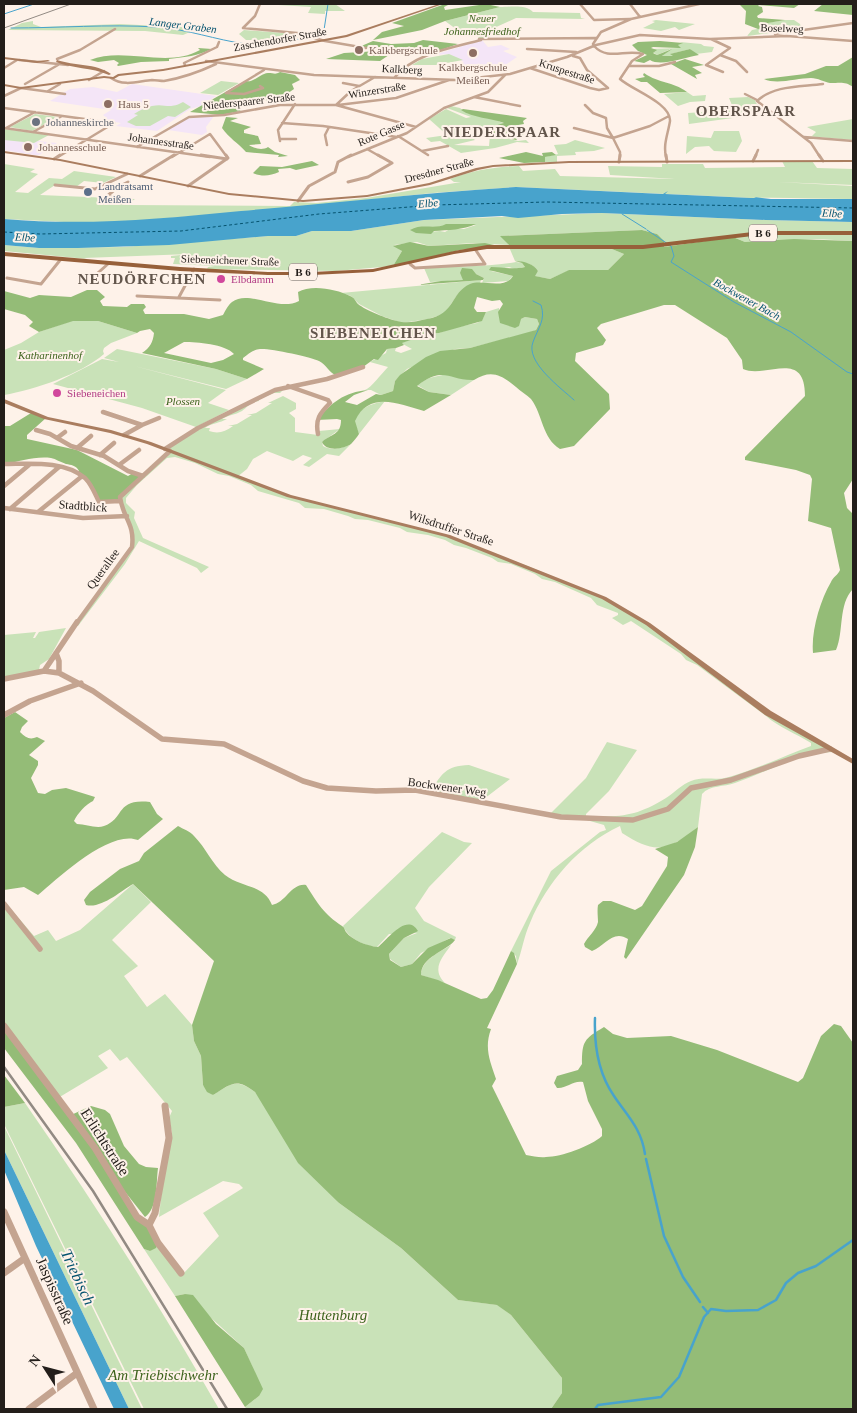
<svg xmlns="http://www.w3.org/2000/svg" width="857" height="1413" font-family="'Times New Roman',serif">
  <rect width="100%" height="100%" fill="#fef2e9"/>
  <path fill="#f4e5f7" d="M482 40 488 47 501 45 510 49 503 51 517 57 504 66 450 70 448 67 464 62 449 54 434 55Z
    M132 84 216 96 201 106 190 109 157 131 116 126 121 123 103 120 107 118 103 115 111 110 50 101 70 89 93 87 117 92Z
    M214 116 206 127 207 132 202 135 168 130 185 119Z
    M6 139 34 143 38 141 57 143 39 155H34L4 150V140Z"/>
  <path fill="#c9e2b8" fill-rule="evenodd" d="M262 4H335L345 11H325V14L308 13 311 7Z
    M500 7C510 7 526 4 533 12L580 13 581 18 585 19 516 18 494 28 493 34 488 38H479L473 33 456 29 445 21Z
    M656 20 695 24 679 30 675 27 661 31 643 28 655 22 652 21Z
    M784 20H794L800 24 802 29 747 36 752 30 768 27 761 24Z
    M33 21V24L41 27 120 24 199 28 183 35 145 31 8 30 22 23Z
    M244 30 298 34 302 37 258 43 256 40H246L239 34Z
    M680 42 701 44 704 46 714 47 712 52 696 54 690 49 671 54 675 56H662L671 49 657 55 653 52 656 51 651 49 680 48 677 45 682 43Z
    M449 54 463 60 436 65H412L422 59Z
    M221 81 239 83 218 95 200 93Z
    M687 92 693 96 706 95 705 101 690 102 678 106 664 94Z
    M748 97 755 100 756 103 766 111 739 114 740 117 689 124 688 113 734 110 729 98Z
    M183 102 191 107 175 117 168 116 150 126H136L127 122 138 115 134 114C140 110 146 107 152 106 165 103 169 110 183 102Z
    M451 106 460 108 467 113 490 117 505 124 465 132 475 140 454 145 489 146 490 135 518 141 526 140 529 143 517 142 495 148 461 153 440 141 431 142 426 138 447 135 429 119 446 109 466 118 471 117 447 108Z
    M35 114 58 117 32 131 10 127Z
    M853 119V140L805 136H812L816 132 807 127Z
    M4 129 49 135 34 143 4 140Z
    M714 131H739L742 141 736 152 714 151 709 146 695 147 686 154 687 136 711 138Z
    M575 140 605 148 594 151 575 152 576 155 557 156V162H545V157L558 154 554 145 566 144Z
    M782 161H812L817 168 853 169V185L778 182 853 186V199C819 199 783 197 751 198L516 187 433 193 288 208 134 221 84 223 4 219V164L35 169 30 172 38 174 15 192 28 193 49 178 62 179 74 171 116 177 103 183 84 181 76 187 55 185 40 195 135 199 126 205 290 206 294 202 316 203 366 198 461 182H454L450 179C473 170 494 167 519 166L523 171 555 169 560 176 675 179 610 175 608 166 662 167V164H703L705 168 785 167Z
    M602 213 766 220 853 222V241L816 239 745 242 733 237 664 247 657 234 642 230 501 236 509 245 473 243 429 246 417 242 394 245 402 251 393 266 336 271 207 269 208 267 215 266 173 264 175 258H171V256L190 254 84 258 87 259 4 251V245L39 248 123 247 268 236H296L312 231H351L424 220ZM452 224 476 225 464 229H450L445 232 440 231 416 233 420 227H440Z
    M509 247H607L624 254 608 270H570L550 279 534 276 538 271C534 264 524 262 515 261Z
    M516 262 522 263 525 267 515 269 509 267 491 271 513 276 508 281 482 283 484 278 476 274 460 273 464 280 430 282 424 268C455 266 487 267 516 262Z
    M481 280 480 283 458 294 444 314 428 319 402 323 382 316 359 304 351 296 341 293Z
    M499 308V316L521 319 525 317 537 319 539 324 536 330 528 333 470 348 455 349 407 369 395 381 393 391 381 395 371 390H365C372 387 381 374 388 367L370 362 386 353 387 349 396 348 395 351 401 353 412 349 401 343 428 334 439 333 453 328 477 323 482 320 486 312Z
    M74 320 98 321 137 333 111 343 104 348 103 351 104 354C81 374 34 390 4 395V350L21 343 39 332Z
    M117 349 216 369 247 379 226 389 134 366 226 390 208 403 229 410 196 427 142 408 53 384 102 359 119 362 104 358Z
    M447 374 474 380 451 395 429 392 417 385 429 378Z
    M287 386 280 393H274L259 399V401C250 402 248 407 242 411 235 415 228 415 222 419H227C220 423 212 423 205 428H210L209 431C218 434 225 432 233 426H228L237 424 252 415H247L256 413 272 403H268L283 396 296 403V409L289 413 295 418V432L318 435 319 431 340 429 322 442 323 446C331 451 342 448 350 445L339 456 327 454 309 467 303 465 312 458 303 455 293 461 267 451 253 459 247 469 237 477 304 500 448 536 530 567 604 598 671 639 768 713 835 752C799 752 768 772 735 783 724 787 710 785 702 794L698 827C668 852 654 854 622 833L620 826C579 845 547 882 530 923 524 936 522 951 517 964L516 956 511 951 551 871 600 832 606 830 604 825 583 819 549 815 586 778 607 742 637 750 609 791 586 814V816C621 817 635 817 666 798 674 793 682 784 691 781 703 776 717 781 729 777 757 769 784 756 811 746V743C797 734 778 727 766 716L697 665 686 660 681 654 631 621 623 625 612 618 618 615V613L597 605 591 598 555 582 542 579 535 574 511 564 498 562 492 558 466 548 454 545 445 540 428 535 407 532 400 528 368 520 355 519 348 516 324 509 305 508 299 503 258 491 251 485 229 476 218 474 195 463 175 457 167 458 137 485 126 498V503L135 512 134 518 143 538 209 567 201 573 197 568 139 541 125 564 78 626H74L132 547 134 533 121 505 122 495 169 451 165 449 175 442 250 401Z
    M385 401 359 434 354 421C361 407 370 404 385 401Z
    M66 628 49 659 40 665 39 670 4 678V635L36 632 33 638H35L39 632Z
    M469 765 510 779 480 802 430 792C442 774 445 766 469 765Z
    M442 832 464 842 472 843 429 887 415 908 424 921 456 937 455 940 450 938 421 953 412 964 401 967 390 959 389 954 404 938 417 933 389 934 377 947C364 946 348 938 343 926Z
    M133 884 151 902 112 940 138 966 124 976 147 1007 165 994 192 1025 194 1041 201 1056 203 1085 213 1095C231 1084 236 1078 255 1092L339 1203 401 1248 458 1300 498 1305 511 1315 562 1378V1393L551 1409H247L245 1407 259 1396 252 1366 244 1348 185 1294 175 1296 144 1249 150 1251 158 1243 183 1274 219 1236 203 1213 243 1188 239 1184 223 1181 159 1217 163 1178 172 1133 169 1118 172 1111 127 1057 120 1061 110 1049 98 1056 108 1068 58 1098 4 1026V901L34 936 48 930 56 941 80 930Z
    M451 945C442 958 431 969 445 983L421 975C421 960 440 952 451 945Z
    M25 1103C94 1202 159 1304 219 1409H144L4 1124V1107Z
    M4 1126 142 1409H129L4 1150Z"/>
  <path fill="#94bc77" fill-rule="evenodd" d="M445 4H450L444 7 445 10 486 4 500 7 445 21 422 30 373 40 382 32 404 26 392 23Z
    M739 4H800L794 8 759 5 758 6 762 7 763 12 757 16 758 18 785 20 762 24 769 27 758 29 745 24 746 11Z
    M823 4H853V15L814 11Z
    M423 40 458 44 435 52 389 55 380 61 326 59 344 53 379 51 378 48 359 47 373 41 391 44 414 43Z
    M660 41 683 43 678 45 681 48H678L653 47 651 48 657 50 653 53 657 55 672 49 662 56H673L670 54 690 49 699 55C686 57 661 67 650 60L644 63 634 61 647 55 638 51 632 45 638 42Z
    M198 48 212 49C197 56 186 57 169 59V61L141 62 118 66 117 65 119 63 114 60 98 62 90 60C124 46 167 69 200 50Z
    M853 57V87C845 81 840 83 830 83 824 82 818 78 811 78 797 78 777 85 764 79L805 74 826 66H838Z
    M685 59 704 65 692 67 702 73 695 75 697 79 671 64Z
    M280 72 295 75 300 80 292 84 294 89 278 100 266 101 257 97 229 103 241 111 221 115 190 112 245 81C254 83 259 74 268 73 274 73 275 75 280 72Z
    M644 73C660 84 672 81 687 92L660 93 647 82H641L635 79 645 77 643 75Z
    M463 109 527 118 523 121 524 124 501 128 525 133 516 140 489 134 486 132 490 130 488 128 504 123C491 118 473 118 461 110Z
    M226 117 238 118 230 121 251 127 244 130V133L258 136 261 144 249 145C253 148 262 151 268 147L275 152 288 156 278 157 279 155 246 152C238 143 229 138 222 128Z
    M526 152 543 156 542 153 552 152 556 155 545 157V162L524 163 499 158Z
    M312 161 319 165 296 170 290 168 278 169 279 172C270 176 262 177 253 173L260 166 282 167Z
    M446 224H476C463 230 448 230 434 231L431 234 416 233 410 230C422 223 435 230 446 224Z
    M642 230 657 234 664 241V247L733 237 745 242 794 239 853 241V479L844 493 847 508 853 514V589C838 604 844 632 836 650L813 653C811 631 820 601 831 582 833 577 838 575 840 570L831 528 808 521 812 479 810 475 796 470 745 460V457L805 396C805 348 766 379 743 369L742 360 727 338 675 305H664L601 324 597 328 606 340 603 345 576 353 575 361 609 394 610 409 574 446 560 449C542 438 543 415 531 399 527 395 520 391 516 387 502 375 491 369 474 380 449 381 444 365 417 386L429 392 451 395 424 411C399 404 369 390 355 421L359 434C357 437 354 441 351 444 344 449 326 452 322 442 331 434 341 435 341 420L337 419 317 420C331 403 344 392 368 390L354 395 345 402 357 405 376 394 381 395 393 391 395 381 400 375 426 357 440 351 470 348 536 330 539 324 537 319 525 317 521 319 519 326 515 328 500 323 498 312 503 304 500 300 492 301 477 297 474 308 477 312H486L482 321 439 333 428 334 402 343 404 345 396 348 387 349 378 360 374 359 363 367 337 376C329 373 326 364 319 361 311 357 269 348 260 349 254 349 248 354 243 358V360L264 369 247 379 216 369 142 353C150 348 153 342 154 333L150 329 140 331 137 333 98 321H73L39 332 29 326 33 322 25 315 4 309V291L30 298 39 295 71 297 87 290H97L105 297 100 301 103 306 127 307 131 304H144L146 307 143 310 145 314H184L209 319 223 315C225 311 228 305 232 302 248 289 278 312 299 301L298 292C311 284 337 289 350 296 355 298 355 301 358 304 365 310 388 319 397 321 406 324 418 321 427 319 456 314 450 293 470 284 482 279 505 290 513 276L489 270 491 267C504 267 512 270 525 267L522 263 515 261C524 261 534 264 538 271L535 276 550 279 569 270H608L624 254 607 247 509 245 500 236ZM184 342C197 342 225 344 234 354L223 360 211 363 164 353Z
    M410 242 429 246 485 243 499 246 460 250 393 266 402 251 393 246Z
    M462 268 472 269 476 274 484 278 483 280 417 285 441 281 463 280 460 273Z
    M31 413 46 418 27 435V439L77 450 128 476 133 473 143 476 127 489 120 501 102 503 85 480 77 474 79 471C76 465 71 465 66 464 60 462 56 459 51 458 34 456 20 462 4 464V426H10Z
    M15 712 28 721 22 727 20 732C26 738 30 740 37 737L45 741 29 755 38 761V765L31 778 38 793 45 794 52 790 66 788 95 797 93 801C86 804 77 814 74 821L77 824C86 824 96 829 104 826 125 819 115 798 150 802L157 814 163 819 138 840C110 829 58 878 38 895L24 887 4 890V718Z
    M178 826C183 829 190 831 194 836 206 848 212 864 225 875 241 888 264 884 272 905 286 903 291 883 306 885 318 904 324 914 342 926 345 928 344 929 346 932 352 940 367 946 378 947 387 940 407 912 418 931L404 938 389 954 390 960 401 967 412 964 428 948 451 938 455 940C446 952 421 956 421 975L438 980 481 999 487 998 493 990 511 951 514 953 517 964 487 1028 491 1029C484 1048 490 1061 496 1079L492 1086 526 1155C533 1156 540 1158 546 1157 561 1157 591 1146 602 1136V1129L588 1101 583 1082C573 1080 566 1089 557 1088L554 1083 557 1076 578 1070 582 1064C582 1041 584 1039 604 1027L613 1034 627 1038 671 1036 717 1050 798 1082 803 1078 821 1036 834 1024 841 1026 853 1043V1409H551L562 1393V1378L511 1315 497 1305 458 1300 401 1248 339 1203 298 1163 255 1092C236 1077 231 1084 213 1095L207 1092 203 1085 201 1056 194 1041 192 1025 214 961 133 884C121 891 101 909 86 905L84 900 90 892 120 869 139 861 144 853Z
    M698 827 695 847 684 875 626 959 624 957 628 939C613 929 605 946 592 951L585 947 584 944C588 936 596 931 598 922 598 917 597 911 598 905L603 901H611L635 910 642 906 667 866 668 857 655 849 677 842Z
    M4 1026 71 1115 91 1106 105 1110 110 1114 124 1146 139 1164 146 1167 158 1168C156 1183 158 1208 145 1217L122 1188 135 1219 149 1225 158 1243 156 1248 150 1251 144 1249 76 1143 4 1048Z
    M4 1075 25 1103 4 1107Z
    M185 1294 193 1295 216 1324 244 1348 263 1389 259 1396 245 1407 175 1296Z"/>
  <path fill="#48a3cc" d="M516 187 663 194 668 191 665 194 751 198H756L754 197 771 199H853V222L766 220 602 213 562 214 518 218 502 216 424 220 351 231H312L296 236H268L169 245 78 248H39L4 245V219C84 226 161 219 241 211 333 203 424 193 516 187Z
    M4 1150 129 1409H114L36 1246 4 1170Z"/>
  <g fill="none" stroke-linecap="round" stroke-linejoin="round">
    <path stroke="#48a3cc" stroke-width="1" d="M4 14 34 4
      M11 28C59 28 108 24 156 27 187 29 216 40 246 44 271 48 301 40 324 30L328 4
      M622 214 646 229
      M647 230 671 246 674 256 671 262 734 302 791 332 847 372 853 374
      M533 301 541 305C546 320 538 328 533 342 525 362 561 388 574 400"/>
    <path stroke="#48a3cc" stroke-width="2.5" d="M595 1018C594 1046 598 1073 614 1096 628 1117 641 1128 645 1154
      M646 1159 664 1236 683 1277 700 1302
      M703 1307 708 1313
      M595 1409 598 1405 661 1397 679 1377 704 1317 711 1309 726 1311 758 1310 776 1300 786 1283 798 1273 816 1266 853 1240"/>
    <path stroke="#05536f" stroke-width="1" stroke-dasharray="3 2.5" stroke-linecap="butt" d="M4 232 40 234 181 231 319 214 435 205 547 202 853 208"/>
    <path stroke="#c4a490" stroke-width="2.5" d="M260 4 255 16 243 28 297 33 325 41 366 48
      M580 4 594 20 630 19
      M630 4 640 17
      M775 34 853 23
      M479 39 596 38
      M711 39 730 48 720 55 736 61 747 72
      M594 46C608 61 625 49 643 54L632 61 620 79C632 90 671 103 670 121 668 134 663 144 666 157
      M594 46 593 44 601 32 631 19 699 4
      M527 49 576 52
      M57 59 80 50 115 29
      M19 60 68 65
      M206 61 314 75 457 80 510 74 567 57 596 45 640 35 710 39 787 36 853 41
      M185 65 184 63 217 47 219 42
      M706 65 723 72
      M706 65 720 55
      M629 66H659L675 62
      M4 68 17 60
      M530 68 590 88 599 90 608 88 587 70 580 58 573 56
      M395 77C415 53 452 48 481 40
      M111 78C124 87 139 81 152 80 156 80 160 81 164 81 182 78 199 72 216 64
      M89 80 104 71
      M343 83 359 86
      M25 84 58 65
      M48 91 60 84
      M226 93 264 70
      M226 93 244 94 263 88 260 86
      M745 94 757 100
      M4 96 21 88 65 94
      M474 97 520 106
      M336 105 351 91 375 77
      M338 105 396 98 449 80
      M585 105 593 113 606 118 607 128 613 138
      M4 108 114 123
      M282 123 323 126 397 137
      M4 128 210 157
      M6 128 35 112
      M574 128 613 138
      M33 132 62 116
      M398 136 428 155
      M804 137 853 141
      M281 139H296
      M280 141 278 130 295 104
      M327 145 325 135 329 127
      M137 147 189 117 224 115 280 105H336L416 127
      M367 149 381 157
      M422 151 448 146
      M58 157 114 123
      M172 157 210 134 227 157
      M348 157 407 133 444 108 488 92 505 75
      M620 157V152L613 138 650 126 669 116
      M755 157 758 150
      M820 157 811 143 757 101C774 85 801 87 823 84"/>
    <path stroke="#c4a490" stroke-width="3" d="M201 155 227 159
      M666 155 667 162
      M819 155 823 161
      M54 159 60 155
      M753 161 756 155
      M619 162 620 155
      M140 176 174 155
      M348 182 368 177 392 163 378 155
      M55 185 95 189 127 174
      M104 186 118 187 106 197 125 198
      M188 186 228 158 226 155
      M118 187 128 182
      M298 201 309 186 335 172 338 162 351 155
      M410 264 415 268 485 264 475 249
      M7 278 41 284 61 259
      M90 280 109 263
      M137 296 220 300
      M179 297 194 269"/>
    <path stroke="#c4a490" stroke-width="4.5" d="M288 386 328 400 330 403C320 413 315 419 318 434
      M103 412 142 425 124 435
      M142 425 159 418
      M36 430 50 434 71 446 104 456 128 471 143 476
      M57 438 65 432
      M77 448 91 436
      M165 449 198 428 275 390 327 379 363 367
      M100 455 114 443
      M4 464C29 464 64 460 85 478 92 485 95 494 99 502L120 501
      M119 465 139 450
      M4 486 29 465
      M4 508 83 518 127 516
      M10 509 59 467
      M38 512 81 477
      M76 624 132 547C135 523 123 519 120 497L170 451"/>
    <path stroke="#c4a490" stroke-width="5.5" d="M56 653 59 661V673
      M44 671 77 622
      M4 679 44 671 59 673 93 691 162 739 224 744 303 781 327 788 376 791 415 790 561 817 633 820 668 809 691 788 731 780 799 756 830 749
      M4 715 30 701 81 683
      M4 904 40 949"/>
    <path stroke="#c4a490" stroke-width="7" d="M4 1026 95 1148 137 1217 149 1225 158 1243 181 1273
      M4 1212 94 1409
      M149 1225 155 1213 169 1138 165 1106
      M4 1273 25 1258
      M29 1409 77 1373"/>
    <path fill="#aa7d5f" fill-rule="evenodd" d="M439 4H443L347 37 163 71 119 76 114 79 104 78 21 89 4 86V84L21 87 104 76 113 77 118 74 163 69 346 35Z
      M4 57 37 61 48 60 50 61 37 63 4 59Z
      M57 60C74 66 96 63 111 74L109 75C91 67 73 69 56 62Z
      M4 151 60 159 229 193 303 200 367 195 429 183 476 168 493 165 569 161 853 160V162L569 163 493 167 478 170 430 185 367 197 303 202 229 195 60 161 4 153Z
      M4 399 48 417 111 430 151 442 291 495 450 535 606 597 650 623 771 711 853 759V764L765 715 646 625 602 599 446 537 287 497 147 444 110 433 44 419 4 403Z"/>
    <path fill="#97603a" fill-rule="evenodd" d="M761 231H853V235H761L643 249H487L454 254 373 272 312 275H268L180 271 4 256V252L180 267 268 272H312L373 269 454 251 487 245H643Z"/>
    <path stroke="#928a83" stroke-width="1" d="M4 28 71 4"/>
    <path stroke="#928a83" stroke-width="2.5" d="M4 1067 93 1191 227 1409"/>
  </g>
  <g fill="#8d6e63" stroke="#fef2e9" stroke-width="2">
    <circle cx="359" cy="50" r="5"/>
    <circle cx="473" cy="53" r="5"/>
    <circle cx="108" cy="104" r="5"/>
    <circle cx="28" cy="147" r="5"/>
  </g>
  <circle fill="#6b7280" stroke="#fef2e9" stroke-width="2" cx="36" cy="122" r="5"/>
  <circle fill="#5c6f8a" stroke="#fef2e9" stroke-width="2" cx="88" cy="192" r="5"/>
  <g fill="#d1479c" stroke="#fef2e9" stroke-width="2">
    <circle cx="221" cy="279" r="5"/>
    <circle cx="57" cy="393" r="5"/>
  </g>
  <g text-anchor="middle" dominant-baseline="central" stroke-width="4" stroke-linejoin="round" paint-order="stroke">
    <g font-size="11" font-style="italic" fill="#3d631c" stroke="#fef2e9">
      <text x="482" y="18">Neuer<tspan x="482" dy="13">Johannesfriedhof</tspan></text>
      <text x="50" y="355">Katharinenhof</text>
      <text x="183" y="401">Plossen</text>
    </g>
    <g font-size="11" font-style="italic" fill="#05536f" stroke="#fef2e9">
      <text transform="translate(183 25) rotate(7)">Langer Graben</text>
      <text transform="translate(428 203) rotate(-5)">Elbe</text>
      <text transform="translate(832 213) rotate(3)">Elbe</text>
      <text transform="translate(25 237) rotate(3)">Elbe</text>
      <text transform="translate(747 299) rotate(29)">Bockwener Bach</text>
    </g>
    <g font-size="11" fill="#231e1a" stroke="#fef2e9">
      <text transform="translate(782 28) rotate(2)">Boselweg</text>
      <text transform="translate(280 39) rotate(-10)">Zaschendorfer Straße</text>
      <text transform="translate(402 69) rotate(3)">Kalkberg</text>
      <text transform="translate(567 71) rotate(18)">Kruspestraße</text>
      <text transform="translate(377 90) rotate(-9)">Winzerstraße</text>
      <text transform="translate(249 101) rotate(-6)">Niederspaarer Straße</text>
      <text transform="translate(381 133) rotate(-23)">Rote Gasse</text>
      <text transform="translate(161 141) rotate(8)">Johannesstraße</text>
      <text transform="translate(439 170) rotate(-15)">Dresdner Straße</text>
      <text transform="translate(230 260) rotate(2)">Siebeneichener Straße</text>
    </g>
    <g font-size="11" fill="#785e54" stroke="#fef2e9" text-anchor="start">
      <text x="369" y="50">Kalkbergschule</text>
      <text x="473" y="67" text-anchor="middle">Kalkbergschule<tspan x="473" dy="13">Meißen</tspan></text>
      <text x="118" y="104">Haus 5</text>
      <text x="38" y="147">Johannesschule</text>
    </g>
    <g font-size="11" fill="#5b616d" stroke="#fef2e9" text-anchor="start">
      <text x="46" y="122">Johanneskirche</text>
    </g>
    <g font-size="11" fill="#4e5e75" stroke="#fef2e9" text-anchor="start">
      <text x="98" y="186">Landratsamt<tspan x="98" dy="13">Meißen</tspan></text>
    </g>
    <g fill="#fef2e9" stroke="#655e58" stroke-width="1">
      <rect x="749" y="224.5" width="28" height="17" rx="4"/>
      <rect x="289" y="263.5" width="28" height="17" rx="4"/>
    </g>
    <g font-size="11" font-weight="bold" fill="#231e1a">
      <text x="763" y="233">B 6</text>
      <text x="303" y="272">B 6</text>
    </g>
    <g font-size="11" fill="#b23c85" stroke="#fef2e9" text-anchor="start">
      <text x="231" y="279">Elbdamm</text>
      <text x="67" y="393">Siebeneichen</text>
    </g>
    <g font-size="12" fill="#231e1a" stroke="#fef2e9">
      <text transform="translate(83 506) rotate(4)">Stadtblick</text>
      <text transform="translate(451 528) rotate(18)">Wilsdruffer Straße</text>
      <text transform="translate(103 569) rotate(-54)">Querallee</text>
      <text transform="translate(447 787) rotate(8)">Bockwener Weg</text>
    </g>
    <g font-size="15" font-weight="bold" letter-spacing="1" fill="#62554b" stroke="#fef2e9">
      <text x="746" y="111">OBERSPAAR</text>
      <text x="502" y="132">NIEDERSPAAR</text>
      <text x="142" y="279">NEUDÖRFCHEN</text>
      <text x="373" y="333">SIEBENEICHEN</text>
    </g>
    <g font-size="15" fill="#231e1a" stroke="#fef2e9">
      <text transform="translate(105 1142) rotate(57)">Erlichtstraße</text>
      <text transform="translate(55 1291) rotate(66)">Jaspisstraße</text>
    </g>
    <g font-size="15" font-style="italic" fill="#3d631c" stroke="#fef2e9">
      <text x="333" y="1315">Huttenburg</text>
      <text x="163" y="1375">Am Triebischwehr</text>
    </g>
    <g font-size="16" font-style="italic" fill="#05536f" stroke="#fef2e9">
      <text transform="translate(78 1277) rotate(65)">Triebisch</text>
    </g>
  </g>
  <rect width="857" height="1413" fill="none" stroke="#231e1a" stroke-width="10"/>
  <g transform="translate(45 1368) rotate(306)" stroke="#fef2e9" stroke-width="4" paint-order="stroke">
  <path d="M0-4L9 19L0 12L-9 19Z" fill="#231e1a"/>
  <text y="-8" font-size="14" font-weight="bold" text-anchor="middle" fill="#231e1a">N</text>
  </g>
</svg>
